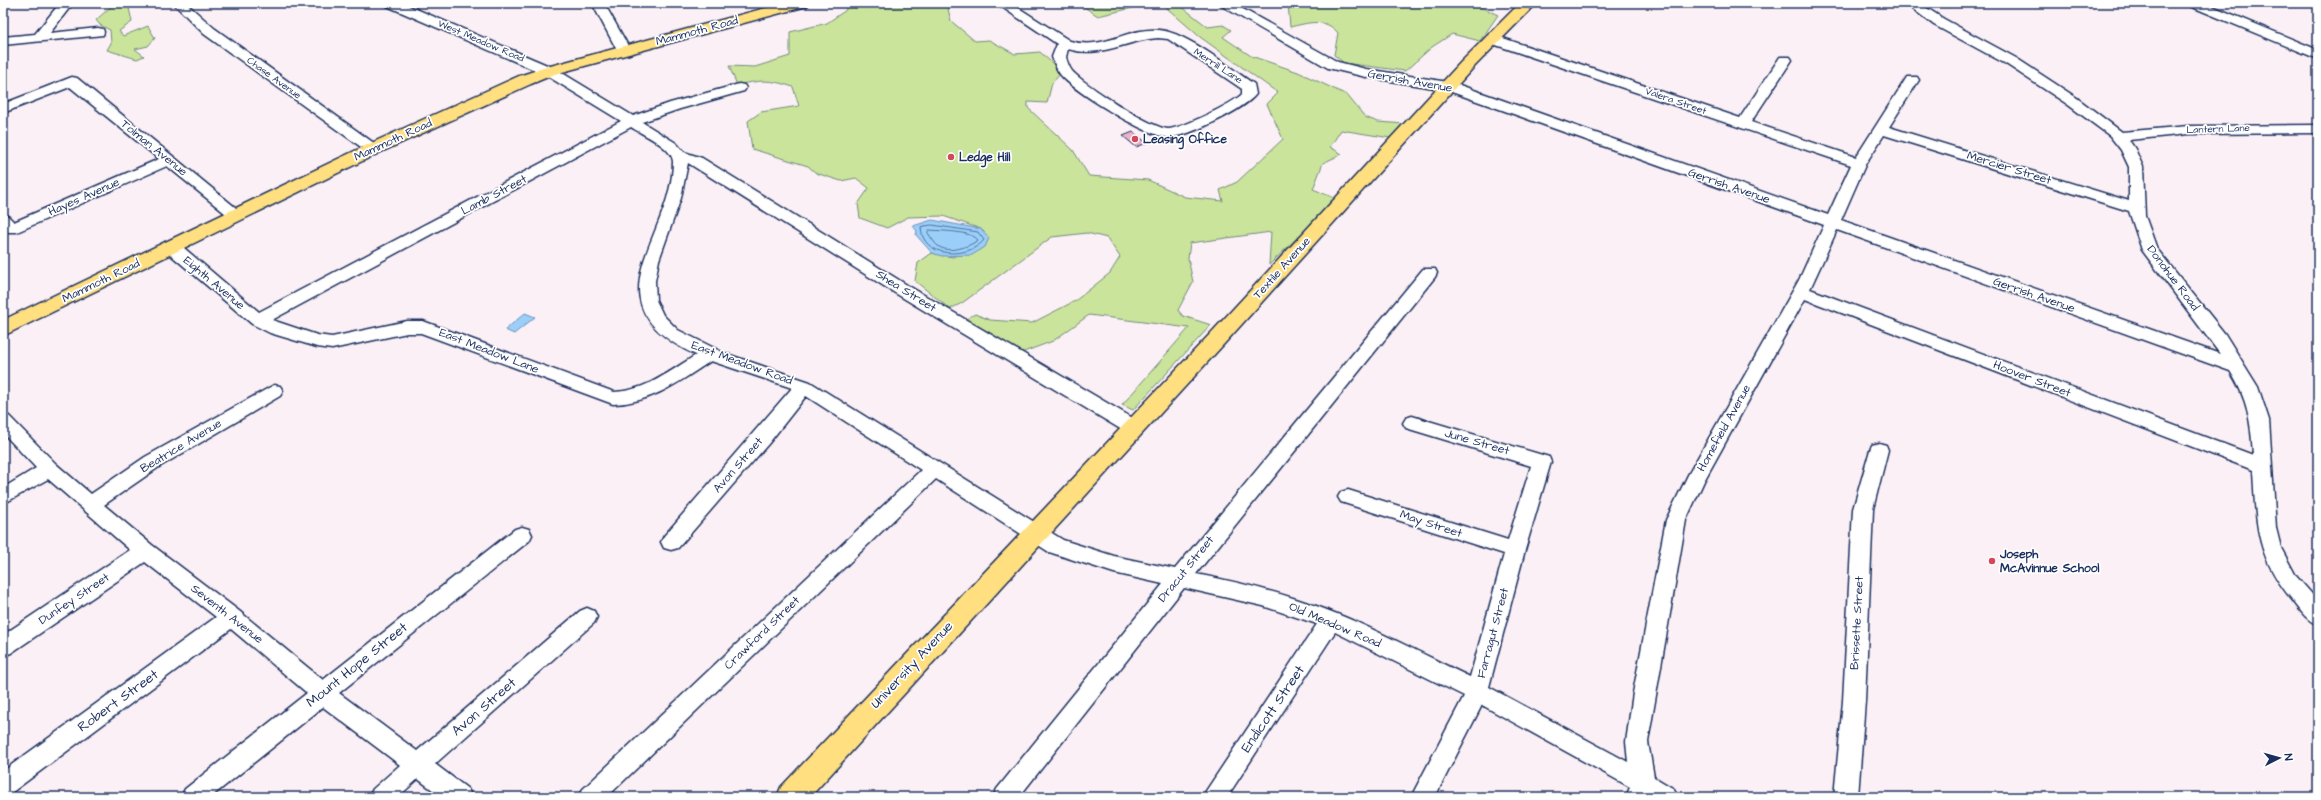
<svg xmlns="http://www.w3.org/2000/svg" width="2321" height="800" font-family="'Architects Daughter',sans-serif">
  <rect width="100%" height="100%" fill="#fbf0f5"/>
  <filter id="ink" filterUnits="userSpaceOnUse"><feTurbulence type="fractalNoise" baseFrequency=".025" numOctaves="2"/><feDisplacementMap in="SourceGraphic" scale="8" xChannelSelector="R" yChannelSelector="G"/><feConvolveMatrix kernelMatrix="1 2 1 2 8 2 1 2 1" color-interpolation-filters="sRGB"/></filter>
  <g filter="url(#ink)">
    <path fill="#cae49b" stroke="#728a7c" d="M112 3H128L132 22 119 31 123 36 148 26 155 38 148 46 135 49 144 56 137 59 107 50 111 43 110 30 100 25 96 20 114 4Z
      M845 3H960L948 9 951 21 975 41 989 40 1015 54 1040 52 1062 72 1052 83 1047 103 1028 102V108L1073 150 1089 176 1148 180 1185 197 1223 201 1220 190 1237 182 1283 139 1267 104 1278 93 1200 37 1161 3H1177L1208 27 1223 25 1231 30 1223 37 1251 56 1298 72 1347 95 1365 117 1378 122 1406 124 1397 139 1341 130 1330 147 1342 154 1323 163 1313 189 1337 199 1269 265 1271 232 1190 243 1188 258 1193 282 1178 310 1183 316 1211 325 1133 410 1122 405 1189 328 1089 315 1053 341 1021 353 964 320 975 314 990 320 1032 323 1075 301 1110 273 1120 257 1107 238 1087 233 1052 237 962 303 950 309 915 281 918 263 932 253 953 257 989 238 981 229 943 216 908 217 887 228 860 218 858 204 869 188 856 178 841 181 816 173 808 166 752 149 748 121 761 112 799 106 793 87C770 79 760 80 737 85L729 66 755 67 790 56V32L827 23 846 10Z
      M1078 3H1154L1098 16Z
      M1288 3H1472L1498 15 1480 41 1452 34 1432 47 1405 71 1344 63 1334 55 1338 33C1325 17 1308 23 1290 27Z"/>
    <path fill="#9bcff9" stroke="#688fbb" d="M932 220 981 229 989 238 985 247 972 255 942 256 932 253 916 235 917 231 913 226Z
      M525 313 535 317 514 334 505 330Z"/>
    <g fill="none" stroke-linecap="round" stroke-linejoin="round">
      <path stroke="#4e6f9c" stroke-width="1" d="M932 225 978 232 984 240C968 260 921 258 921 227Z
        M929 230C940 231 972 231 978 240 969 247 948 254 938 246 934 243 931 237 928 233Z"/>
    </g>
    <path fill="#ebb4cc" stroke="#1b2f5e" d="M1133 132 1147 143 1136 147 1123 136Z"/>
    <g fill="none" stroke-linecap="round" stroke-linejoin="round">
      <defs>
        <path id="minor" d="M60 3H73L50 33 98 28 103 29 104 32 103 35 3 45V37L35 34Z
          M173 3H186L214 28 378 146 380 149 378 152H368L204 34Z
          M385 3H402L554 68 633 116 670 103 739 84 744 85 746 88 744 91 680 109 642 122 676 143 684 152 702 158 907 285 1141 423 1143 428 1141 433 1134 435 1127 433 895 293 688 163 681 198 659 260 655 281 656 300 663 315 678 330 724 353 810 382 1063 540 1114 556 1175 569 1423 269H1435L1437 273 1435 277 1196 574C1237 582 1279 592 1319 607 1371 626 1420 653 1470 677L1504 554 1341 502 1338 497 1341 492 1348 490 1508 540 1531 466 1406 428 1403 423 1406 418 1412 416 1549 457 1551 462 1525 550 1489 687 1628 762 1626 742 1633 693 1666 520 1688 475 1799 280 1824 225 1446 90 1366 77 1328 68 1217 3H1232L1338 62 1366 69 1454 83 1828 215 1851 165 1487 42 1485 39 1487 36H1497L1740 118 1780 57H1790L1792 60 1751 122 1856 157 1907 77H1917L1919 80 1889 127 2129 201V167L2121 150 2110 136 2067 104 2006 64 1934 25 1905 3H1919L1944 19 2016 58 2077 98 2122 132 2188 126 2318 125V133L2188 134 2129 140 2135 149 2143 167 2145 216 2157 249 2225 334 2258 387 2269 420 2276 528 2281 548 2296 576 2318 601V625C2307 621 2301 611 2294 602 2256 557 2256 526 2253 470L1805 299 1704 481 1686 520 1648 742 1654 777 1674 789 1678 797H1626L1630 787 1482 705 1435 797H1411L1464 696 1335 632 1227 797H1202L1317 624 1263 606 1184 588 1019 797H993L997 789 1163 584 1114 573 1049 552 936 479 607 797H579L583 789 921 470 806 396 769 443 678 548 671 550 664 548 661 542 664 536 792 388 711 361C680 381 652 403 613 404L421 333H407L332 349 317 347 270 333 252 324 165 250 163 246 165 242H177L259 312 621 121 544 74 387 6ZM631 127C643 135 671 146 673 161 673 239 583 302 696 355 670 371 646 391 614 392L423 321H407L332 337 317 335 272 320ZM1884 135 2129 211 2142 250 2220 354 1841 220 1866 163ZM1837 230 2230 371C2248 400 2251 421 2253 455L1810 289Z
          M592 3H604L631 51 629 54H619Z
          M996 3H1011L1070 41C1104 51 1127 27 1159 30 1186 32 1230 68 1254 84L1256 94C1245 109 1185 139 1167 137 1145 135 1073 91 1060 74 1056 69 1054 62 1052 57L1057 44ZM1158 38 1168 39 1242 89V94C1234 103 1181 129 1168 129 1151 128 1085 85 1072 71 1069 67 1067 61 1066 57L1068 49C1100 59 1127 40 1158 38Z
          M2188 3H2205L2318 50V59L2190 6Z
          M72 77 77 78 241 212 244 215 241 218H231L167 166 17 232H5L3 229V214L8 216 14 222 159 159 70 87 3 113V104Z
          M274 385 280 386 283 391 280 396 159 467 104 505 152 545 239 611 323 680 515 529 522 527 529 529 532 535 529 541 339 693 417 751 580 611 587 608 594 611 597 617 594 623 435 764 468 789 472 797H442L418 779 398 797H369L373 789 400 765 323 707 211 797H181L185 789 307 693 231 629 11 793 3 796V771L216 617 145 562 11 653 3 656V635L130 550 48 479 3 504V488L36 468 3 433V414L9 416 56 464 91 494 145 457Z
          M1879 443 1886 445 1888 450 1873 509 1865 701 1858 797H1834L1843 701 1853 509 1870 450 1872 445Z"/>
        <path id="major" d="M784 3H810L807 6 555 74 531 84 379 153 3 336V320L367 145 519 76 543 68Z
          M1520 3H1537L1473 68 1224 344 810 797H777L781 787 1210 334 1461 62Z"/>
      </defs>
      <use href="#minor" stroke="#1b2f5e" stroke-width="3"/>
      <use href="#major" stroke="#1b2f5e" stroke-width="3"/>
      <use href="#minor" fill="#fff" fill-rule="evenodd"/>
      <use href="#major" fill="#ffdf80" fill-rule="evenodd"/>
    </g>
  </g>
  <g fill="#d1495b" stroke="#fff" stroke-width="1.5">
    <circle cx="1135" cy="139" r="4"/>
    <circle cx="951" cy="157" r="4"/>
    <circle cx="1992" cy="561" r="4"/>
  </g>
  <g text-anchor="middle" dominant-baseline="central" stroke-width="3.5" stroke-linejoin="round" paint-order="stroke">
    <g font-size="10" fill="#1b2f5e" stroke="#fff">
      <text transform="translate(481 41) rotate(23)">West Meadow Road</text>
      <text transform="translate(1218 66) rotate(33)">Merrill Lane</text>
      <text transform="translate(274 78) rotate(36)">Chase Avenue</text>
      <text transform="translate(1676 101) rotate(19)">Valera Street</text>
      <text transform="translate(2218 129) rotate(-2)">Lantern Lane</text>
    </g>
    <g font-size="12" fill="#1b2f5e" stroke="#fff">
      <text transform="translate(697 31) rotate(-15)">Mammoth Road</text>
      <text transform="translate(1410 81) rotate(10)">Gerrish Avenue</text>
      <text transform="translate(393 140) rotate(-25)">Mammoth Road</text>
      <text transform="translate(154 148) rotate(39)">Tolman Avenue</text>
      <text transform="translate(2009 168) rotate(17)">Mercier Street</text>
      <text transform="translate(1729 186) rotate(19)">Gerrish Avenue</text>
      <text transform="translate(494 195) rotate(-28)">Lamb Street</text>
      <text transform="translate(84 197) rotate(-24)">Hayes Avenue</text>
      <text transform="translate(1282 268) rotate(-48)">Textile Avenue</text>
      <text transform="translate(2173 278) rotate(53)">Donohue Road</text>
      <text transform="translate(101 281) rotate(-26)">Mammoth Road</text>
      <text transform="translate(214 283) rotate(40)">Eighth Avenue</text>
      <text transform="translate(906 291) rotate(32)">Shea Street</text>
      <text transform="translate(2034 295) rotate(19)">Gerrish Avenue</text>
      <text transform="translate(489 351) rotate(21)">East Meadow Lane</text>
      <text transform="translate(742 363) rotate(20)">East Meadow Road</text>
      <text transform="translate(2032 379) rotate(21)">Hoover Street</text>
      <text transform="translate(1724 428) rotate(-61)">Homefield Avenue</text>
      <text transform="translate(1477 442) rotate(16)">June Street</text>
      <text transform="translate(181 446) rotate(-31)">Beatrice Avenue</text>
      <text transform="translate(738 465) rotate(-49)">Avon Street</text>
      <text transform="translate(1431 524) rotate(18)">May Street</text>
      <text transform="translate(1186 569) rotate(-51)">Dracut Street</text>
      <text transform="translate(74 599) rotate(-34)">Dunfey Street</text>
      <text transform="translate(227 614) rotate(38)">Seventh Avenue</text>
      <text transform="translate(1857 623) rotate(-87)">Brissette Street</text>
      <text transform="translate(1335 625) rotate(23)">Old Meadow Road</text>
      <text transform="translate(762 633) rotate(-44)">Crawford Street</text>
      <text transform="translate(1493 633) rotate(-75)">Farragut Street</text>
    </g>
    <g font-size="12" font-weight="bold" fill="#1b2f5e" stroke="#fff" text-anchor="start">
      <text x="1143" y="139">Leasing Office</text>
      <text x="959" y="157">Ledge Hill</text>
      <text x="2000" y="554">Joseph<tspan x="2000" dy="14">McAvinnue School</tspan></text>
    </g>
    <g font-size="14" fill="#1b2f5e" stroke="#fff">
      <text transform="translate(357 665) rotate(-39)">Mount Hope Street</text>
      <text transform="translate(912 665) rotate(-47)">University Avenue</text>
      <text transform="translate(118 701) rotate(-36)">Robert Street</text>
      <text transform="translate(484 707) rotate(-41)">Avon Street</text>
      <text transform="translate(1273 709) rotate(-56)">Endicott Street</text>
    </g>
  </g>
  <rect width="2321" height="800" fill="none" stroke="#fff" stroke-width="16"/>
  <rect x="8" y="8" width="2305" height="784" fill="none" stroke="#1b2f5e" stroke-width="1.5" filter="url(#ink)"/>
  <g transform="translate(2279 758) rotate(84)" stroke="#ffffff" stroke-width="3" paint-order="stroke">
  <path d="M0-3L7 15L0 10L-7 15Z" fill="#1b2f5e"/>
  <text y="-6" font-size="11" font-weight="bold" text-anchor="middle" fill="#1b2f5e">N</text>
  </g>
</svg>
